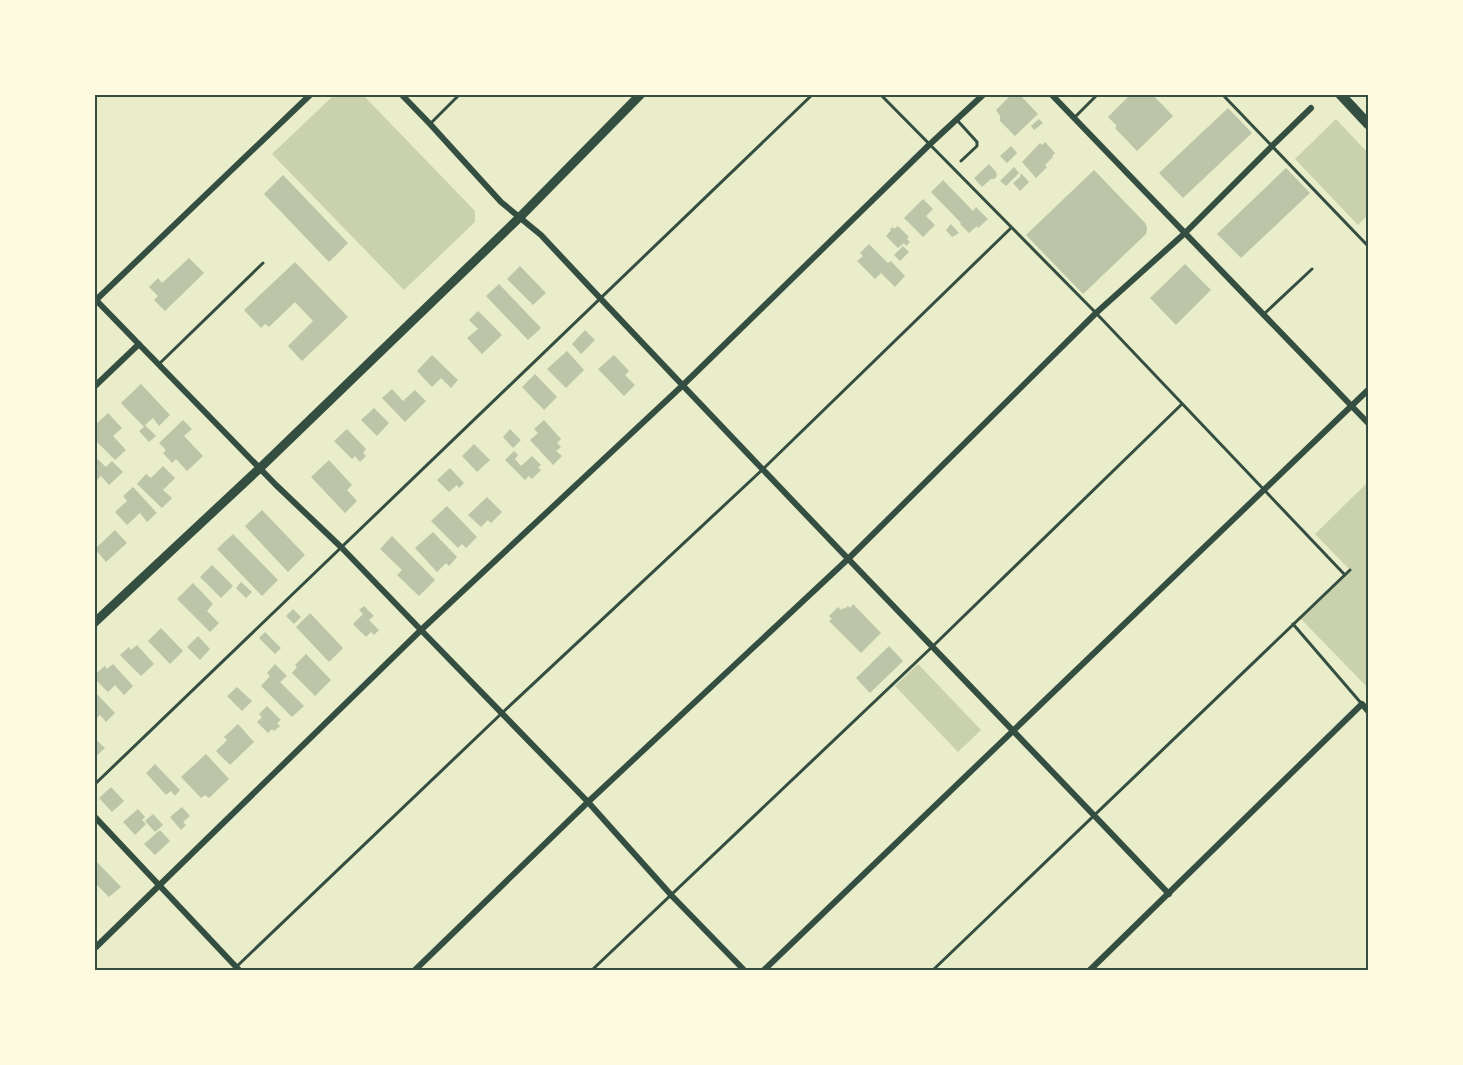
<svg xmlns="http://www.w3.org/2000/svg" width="1463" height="1065" font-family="'IBM Plex Serif',serif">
  <rect width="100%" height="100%" fill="#e9edc9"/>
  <path fill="#cad2ad" d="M334 95H363L475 211V222L404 290 272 154Z
    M1336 119 1368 153V215L1358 225 1295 159Z
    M1368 482V683L1366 686 1300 618 1350 570 1315 534Z
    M918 664 981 730 958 752 895 686Z"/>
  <path fill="#bcc5a7" d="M1012 94H1019L1038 114 1015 136 1000 121V116L996 110Z
    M1131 94H1152L1173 116 1137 151 1115 128 1117 126 1108 117Z
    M1228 108 1252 133 1183 198 1159 173Z
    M1039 119 1043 123 1034 130 1031 126Z
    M1045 142 1055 153 1052 156 1053 157 1045 165 1047 167 1036 178 1022 162 1040 143 1042 145Z
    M1011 146 1017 153 1007 163 1000 156Z
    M989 164 996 172 997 176 994 179H991L982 187 974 178Z
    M1014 167 1019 173 1006 186 1000 181Z
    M1286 168 1310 193 1241 258 1217 234Z
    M1094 170 1146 224 1147 229 1146 234 1083 294 1026 235Z
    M1021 173 1029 182 1020 191 1013 183 1020 177Z
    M283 175 348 243 329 262 264 194Z
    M943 180 973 211 976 207 988 219 978 228 977 226 969 233 960 224 961 223 931 192Z
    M923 199 933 209 926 216 935 225 923 237 904 218Z
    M951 224 959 233 952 237 946 230Z
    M898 226 909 237 907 239 910 242 906 246 904 243 898 248 886 236 891 230 890 229 893 227 894 229Z
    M869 244 888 263 891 261 905 276 895 287 881 273 875 279 857 261 863 256 860 253Z
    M903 246 909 252 900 261 894 255Z
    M189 258 204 273 165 311 154 300 158 296 149 287 158 278 162 283Z
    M295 262 348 317 302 361 288 346 313 321 295 302 269 327 265 324 261 328 244 310Z
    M1185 264 1211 290 1176 325 1150 298Z
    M520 266 546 293 533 305 507 279Z
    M499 284 541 328 528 340 486 296Z
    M478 311 502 335 482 354 467 338 478 329 469 320Z
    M585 330 595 340 581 354 572 344Z
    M567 351 584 370 566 388 547 369Z
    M432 355 458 380 451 388 441 378 432 387 417 371Z
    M614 355 629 371 625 375 635 385 624 396 598 369Z
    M535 374 557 397 544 410 522 387Z
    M141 384 170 415 159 426 153 418 145 425 156 436 149 442 139 431 144 427 121 403Z
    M392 389 403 401 415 390 426 401 405 422 382 398Z
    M374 408 389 423 377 436 361 420Z
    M108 413 122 428 113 436 126 450 115 460 94 439V426Z
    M183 420 192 429 184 436 203 456 187 471 176 459 172 463 163 453 166 450 159 443Z
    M544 420 561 439 557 443 561 447 556 451 562 456 553 465 530 440 538 433 534 429Z
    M347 429 366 449 363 453 366 456 360 462 355 456 352 459 334 441Z
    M510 429 521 440 513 448 503 437Z
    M474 444 490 460 477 472 462 456Z
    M514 451 518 455 515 459 521 466 532 456 541 465 538 467 541 470 532 479 529 476 525 480 505 460Z
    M94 456 106 467 112 461 123 472 109 485 101 476 94 483Z
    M329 460 352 485 347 490 357 501 345 513 311 477Z
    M163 466 175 478 163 490 172 498 162 508 137 484 146 474 151 478Z
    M450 468 464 483 459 488 457 485 449 492 437 480Z
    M133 487 157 513 147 522 140 513 127 525 115 512 127 501 123 496Z
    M487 497 502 512 491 523 488 520 481 527 468 515Z
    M447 506 477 537 466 548 462 544 458 548 431 521Z
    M262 510 305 555 288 572 245 526Z
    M115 530 127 543 106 562 95 549Z
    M433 532 457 557 449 566 446 563 437 572 415 548Z
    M233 534 278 580 262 596 217 549Z
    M392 536 435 580 419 596 397 575 402 570 380 549Z
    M212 565 233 586 221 598 200 577Z
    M241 582 252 592 246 598 236 588Z
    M193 583 213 604 207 611 219 623 210 632 177 599Z
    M853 604 881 633 861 653 829 621 832 619 829 616 838 607 841 610 843 608 844 609 848 606 850 608Z
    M364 606 374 616 369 620 379 630 374 635 371 632 366 637 353 624 363 614 359 610Z
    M293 609 301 617 294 624 286 616Z
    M310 613 343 648 329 662 296 627Z
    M161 628 183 651 170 664 148 641Z
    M265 632 281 648 275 654 259 638Z
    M198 636 210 649 200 660 187 647Z
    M137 645 154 664 141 676 120 655 129 647 131 650Z
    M889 646 903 661 870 693 856 678Z
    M306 654 331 680 315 696 292 673 297 667 295 665Z
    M113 664 133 686 124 695 115 685 108 692 94 678V675L105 666 107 669Z
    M275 664 287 676 280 682 304 706 292 717 261 686 270 676 267 673Z
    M237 687 252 701 242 711 227 696Z
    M94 691 115 713 106 722 100 715 94 721Z
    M267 706 281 720 277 723 280 726 274 731 272 729 268 733 257 722 262 717 259 714Z
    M238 724 254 742 230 765 216 751 227 740 224 737Z
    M94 738 105 748 94 758Z
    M206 754 229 779 209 798 205 795 201 798 181 777Z
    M155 764 180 790 175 796 171 791 166 795 146 773Z
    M111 787 124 801 112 812 99 798Z
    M182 807 190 816 183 822 186 825 181 830 170 817Z
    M138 809 145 817 142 820 146 824 135 835 123 822Z
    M153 814 163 825 155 832 145 821Z
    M160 830 170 841 155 855 144 844Z
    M97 862 121 887 109 897 94 882V864Z"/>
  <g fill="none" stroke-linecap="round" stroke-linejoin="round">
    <path stroke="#344e41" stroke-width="3" d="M880 94 1096 313 1345 575
      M1222 94 1368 246
      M1075 117 1098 94
      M957 120 977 142V146L961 161
      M430 124 460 94
      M1264 314 1312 269
      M159 364 263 263
      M1293 624 1361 703
      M94 785 813 94
      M233 970 502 713 762 470 1011 228
      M592 970 932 647 1182 404
      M933 970 1350 570"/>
    <path stroke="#344e41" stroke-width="6" d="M401 94 430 124 501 202 541 235C748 457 960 674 1169 894
      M1051 94 1368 423
      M94 298 276 485 341 547 421 630 588 802 672 896 744 970
      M96 300 311 94
      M94 387 139 344
      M94 816 239 970
      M94 949 421 630 682 386 929 145 984 94
      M415 970 588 802 848 559 1096 313 1185 233 1272 146 1311 108
      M764 970 1368 390
      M1090 970 1362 704 1368 711"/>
    <path stroke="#344e41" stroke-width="9" d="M94 623 260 468 519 218 641 94"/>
    <path stroke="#344e41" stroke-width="10" d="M1340 94 1368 124"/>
  </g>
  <rect width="1463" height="1065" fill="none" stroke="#fefae0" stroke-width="192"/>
  <rect x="96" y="96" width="1271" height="873" fill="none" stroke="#344e41" stroke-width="2"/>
</svg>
